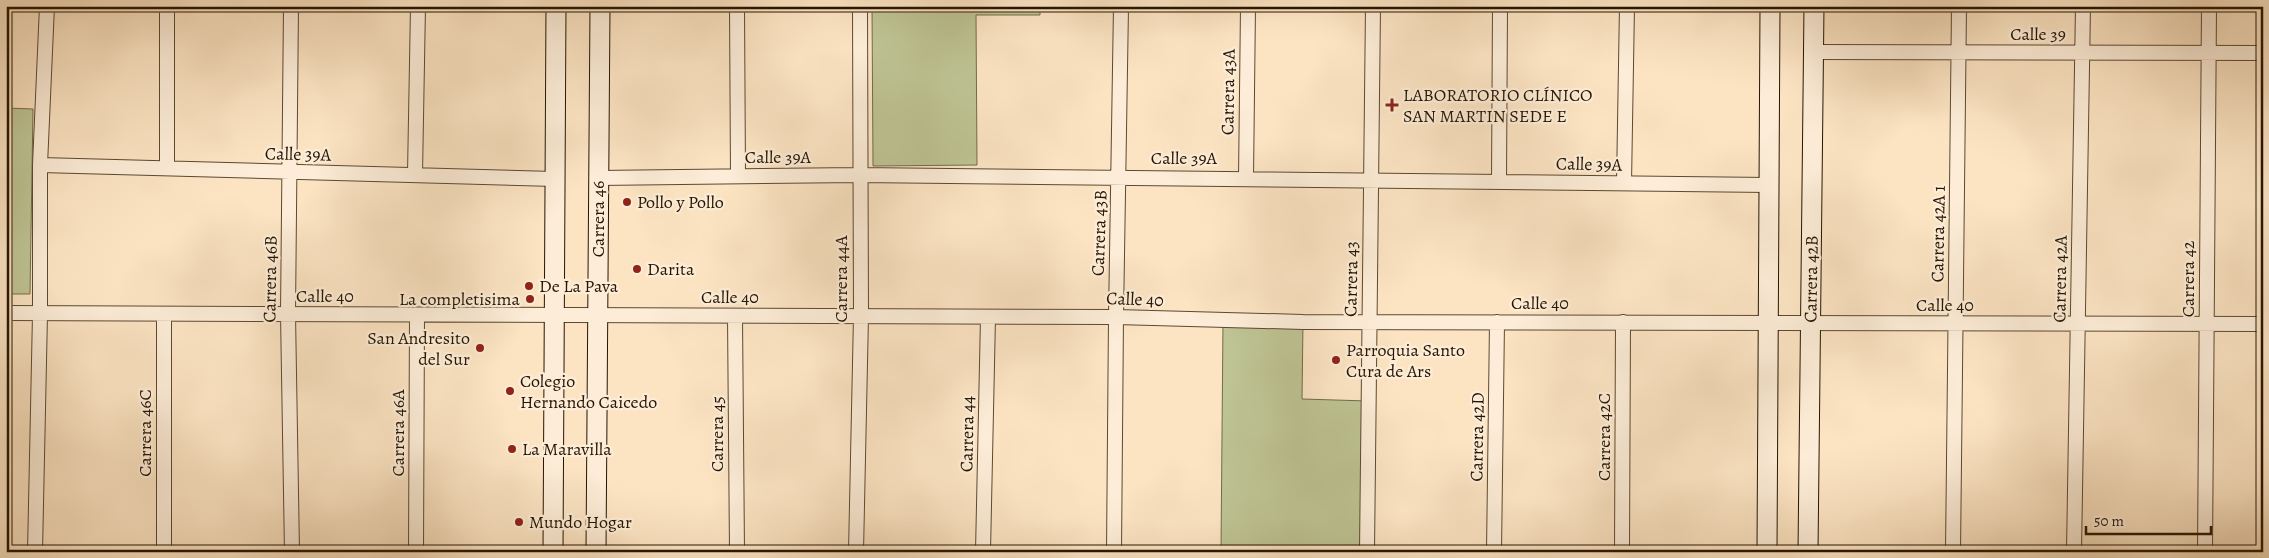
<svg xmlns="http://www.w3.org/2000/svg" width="2269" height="558" font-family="Alegreya,serif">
  <rect width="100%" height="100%" fill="#fce4c3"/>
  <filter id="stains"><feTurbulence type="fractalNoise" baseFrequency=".004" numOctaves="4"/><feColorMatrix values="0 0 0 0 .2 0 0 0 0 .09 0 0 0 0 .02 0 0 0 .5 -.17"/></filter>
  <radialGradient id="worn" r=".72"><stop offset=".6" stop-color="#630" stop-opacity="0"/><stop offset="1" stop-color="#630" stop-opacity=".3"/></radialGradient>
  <path fill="#bec494" stroke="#726c4a" d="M872 6H1040V15H976L977 165 873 166Z
    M6 108 33 109 30 294H6Z
    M1223 321 1303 322 1302 399 1368 401 1367 552H1221Z"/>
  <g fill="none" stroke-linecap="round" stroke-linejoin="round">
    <defs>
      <path id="street" d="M291 6 288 314 292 552
        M737 6 738 176
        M1813 52 2263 53
        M40 165 555 179
        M167 167V6
        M415 174 418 6
        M598 178 859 175 1769 185
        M1246 178 1248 6
        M1499 181 1500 6
        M1624 183 1627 6
        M6 313 1116 317 1303 322 2263 324
        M164 314V552
        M735 316 737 552
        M35 552 40 314V165L47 6
        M416 552 417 315
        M856 552 861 316 860 6
        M983 552 988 317
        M1114 552 1116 317 1121 6
        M1367 552 1373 6
        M1494 552 1497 322
        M1622 552 1623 322
        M1953 552 1959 6
        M2074 552 2083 6
        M2205 552 2209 6"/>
      <path id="secondary" d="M553 552 556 6
        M596 552 600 6
        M1767 552 1770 6
        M1808 552 1814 6"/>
    </defs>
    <use href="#street" stroke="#5c4931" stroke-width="16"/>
    <use href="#secondary" stroke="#261500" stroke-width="21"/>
    <use href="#street" stroke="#fdedd8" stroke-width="14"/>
    <use href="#secondary" stroke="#fdedd8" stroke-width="19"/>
  </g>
  <g fill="#8f2418" stroke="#fdedd8" stroke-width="2">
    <path d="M1389.5 97.5h5v5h5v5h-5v5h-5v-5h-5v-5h5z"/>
    <circle cx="627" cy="202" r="5"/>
    <circle cx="637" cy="269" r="5"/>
    <circle cx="529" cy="286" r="5"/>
    <circle cx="530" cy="299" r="5"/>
    <circle cx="480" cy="348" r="5"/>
    <circle cx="1336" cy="360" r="5"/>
    <circle cx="510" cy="391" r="5"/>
    <circle cx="512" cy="449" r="5"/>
    <circle cx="519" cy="522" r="5"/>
  </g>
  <g text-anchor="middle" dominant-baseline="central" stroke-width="4.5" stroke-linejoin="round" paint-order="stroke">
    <g font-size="18" fill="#261500" stroke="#fdedd8">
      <text x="2038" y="34">Calle 39</text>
      <text transform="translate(1228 92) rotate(-89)">Carrera 43A</text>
      <text transform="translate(298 154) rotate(1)">Calle 39A</text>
      <text x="778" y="157">Calle 39A</text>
      <text x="1184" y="158">Calle 39A</text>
      <text transform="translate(1589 164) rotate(1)">Calle 39A</text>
      <text transform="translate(598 219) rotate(-90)">Carrera 46</text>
      <text transform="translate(1099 233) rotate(-88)">Carrera 43B</text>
      <text transform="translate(1938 234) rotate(-89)">Carrera 42A 1</text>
      <text transform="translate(270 279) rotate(-89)">Carrera 46B</text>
      <text transform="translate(841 279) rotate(-90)">Carrera 44A</text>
      <text transform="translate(1351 279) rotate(-89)">Carrera 43</text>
      <text transform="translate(1811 279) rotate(-89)">Carrera 42B</text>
      <text transform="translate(2060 279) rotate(-89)">Carrera 42A</text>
      <text transform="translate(2188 279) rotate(-90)">Carrera 42</text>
      <text x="325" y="296">Calle 40</text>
      <text x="730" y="297">Calle 40</text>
      <text transform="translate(1135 299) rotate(2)">Calle 40</text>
      <text x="1540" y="303">Calle 40</text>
      <text x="1945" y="305">Calle 40</text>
      <text transform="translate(145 433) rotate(-90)">Carrera 46C</text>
      <text transform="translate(398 433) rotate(-90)">Carrera 46A</text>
      <text transform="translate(717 434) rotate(-90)">Carrera 45</text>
      <text transform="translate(967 434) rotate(-89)">Carrera 44</text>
      <text transform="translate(1477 437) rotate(-89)">Carrera 42D</text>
      <text transform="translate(1604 437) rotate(-90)">Carrera 42C</text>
    </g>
    <g font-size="18" fill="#261500" stroke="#fdedd8" text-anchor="start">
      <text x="1403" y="95">LABORATORIO CLÍNICO<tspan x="1403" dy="21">SAN MARTIN SEDE E</tspan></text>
      <text x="637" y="202">Pollo y Pollo</text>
      <text x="647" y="269">Darita</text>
      <text x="539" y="286">De La Pava</text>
      <text x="520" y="299" text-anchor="end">La completisima</text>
      <text x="470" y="338" text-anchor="end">San Andresito<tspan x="470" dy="21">del Sur</tspan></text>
      <text x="1346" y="350">Parroquia Santo<tspan x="1346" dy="21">Cura de Ars</tspan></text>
      <text x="520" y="381">Colegio<tspan x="520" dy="21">Hernando Caicedo</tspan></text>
      <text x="522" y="449">La Maravilla</text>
      <text x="529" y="522">Mundo Hogar</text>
    </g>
  </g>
  <rect width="2269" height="558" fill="none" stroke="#fce4c3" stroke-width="25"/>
  <rect x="8" y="8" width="2254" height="543" fill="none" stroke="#261500" stroke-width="2.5"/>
  <rect x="12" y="12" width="2244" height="533" fill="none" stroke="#261500"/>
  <path d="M2086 526v8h125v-8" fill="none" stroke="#261500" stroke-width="2.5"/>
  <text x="2094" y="526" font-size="15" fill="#261500" stroke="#fdedd8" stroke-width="4" paint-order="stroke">50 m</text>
  <rect width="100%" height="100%" filter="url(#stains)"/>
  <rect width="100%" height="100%" fill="url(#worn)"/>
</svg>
